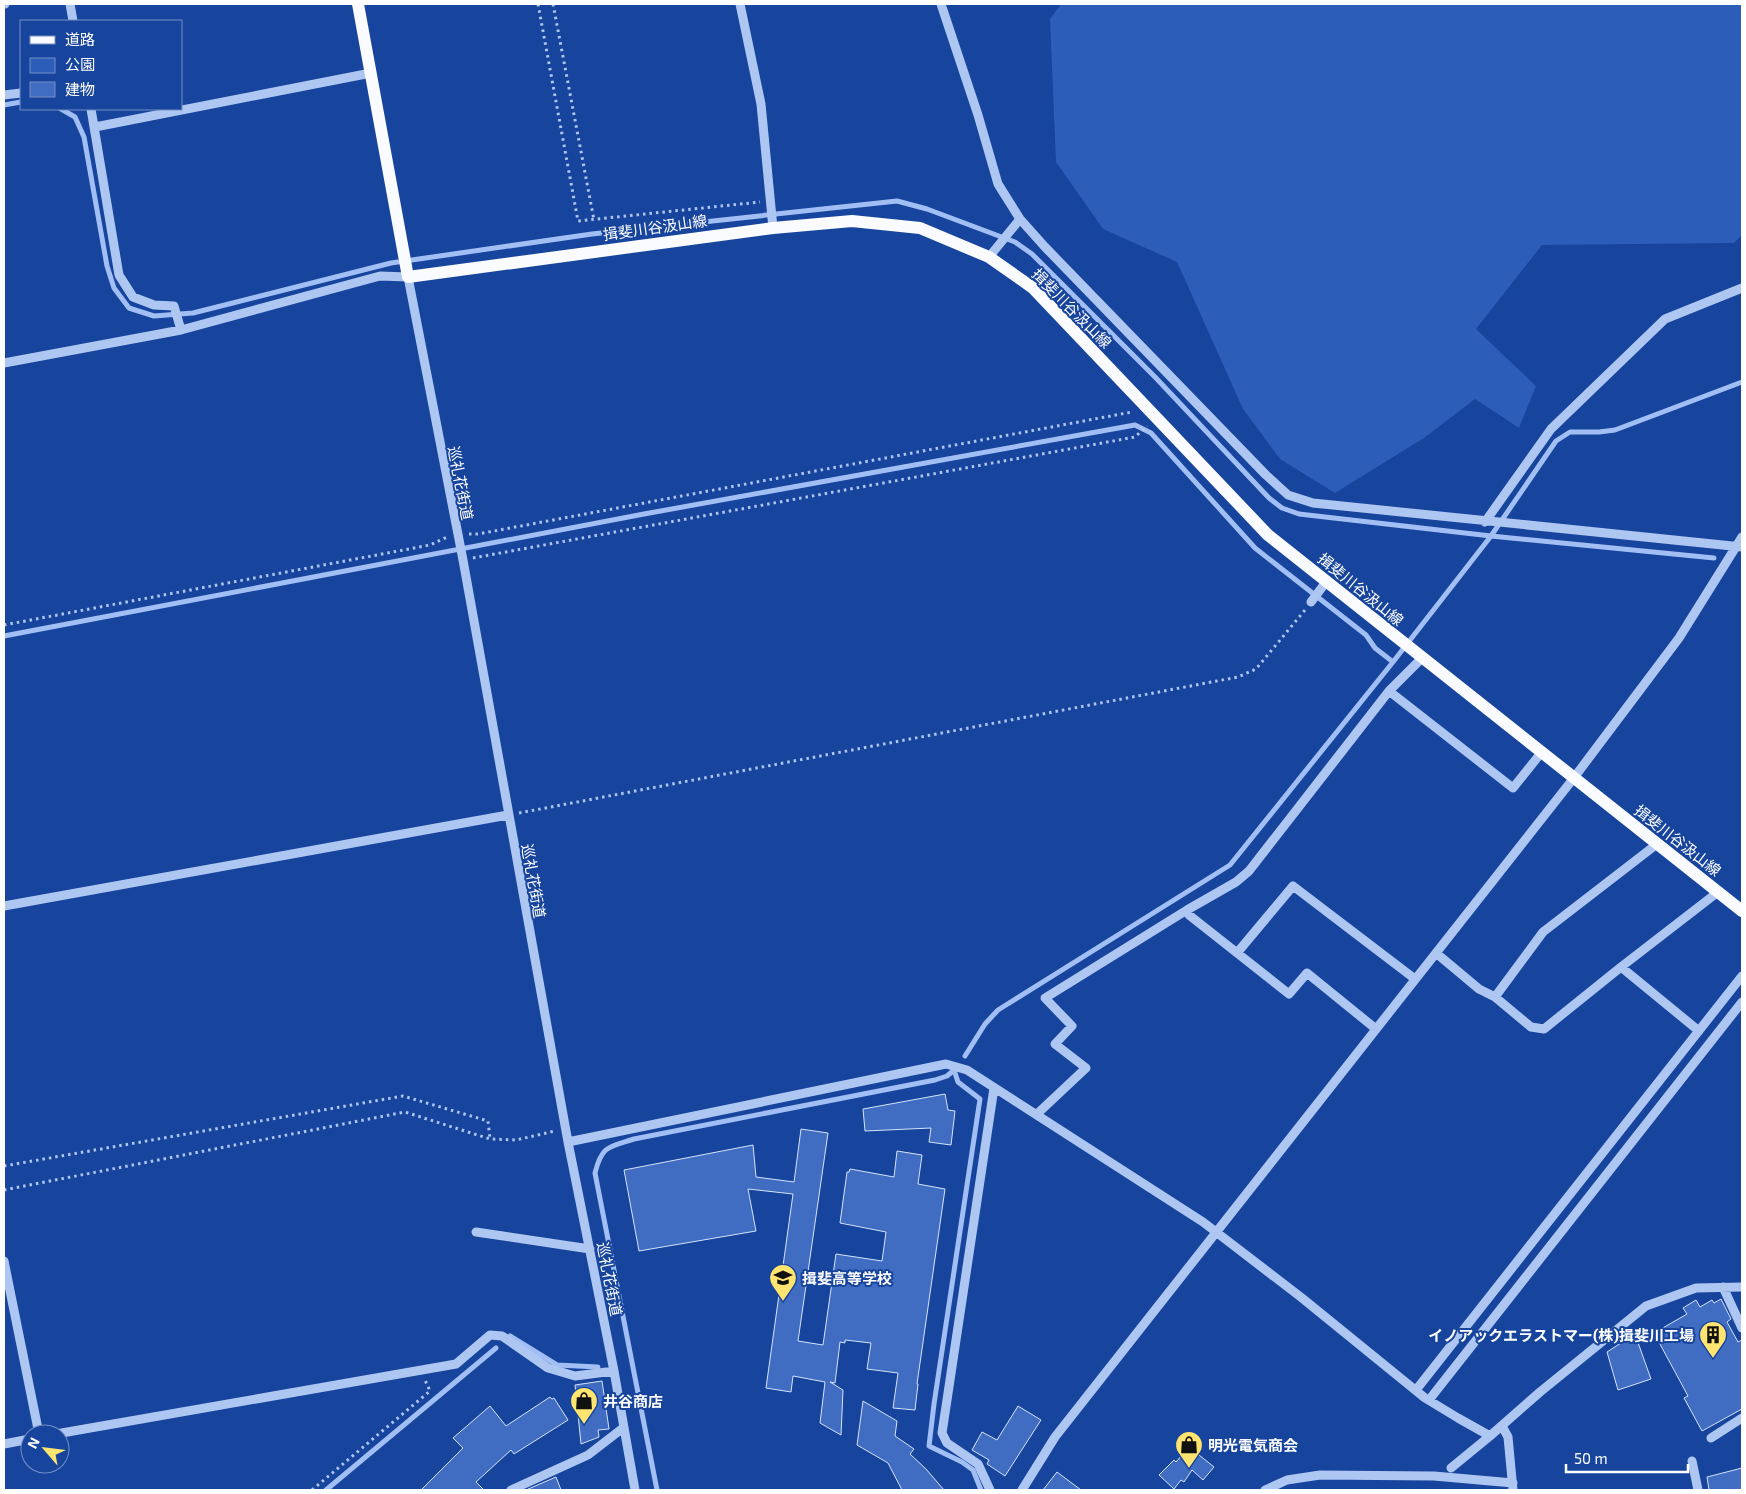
<svg xmlns="http://www.w3.org/2000/svg" width="1746" height="1494" font-family="'Exo 2','Noto Sans JP',sans-serif">
  <rect width="100%" height="100%" fill="#17449c"/>
  <path fill="#2b5db9" d="M1061 4H1742V235L1734 243 1542 245 1476 329 1536 386 1519 428 1475 399 1424 438 1335 493 1280 459 1243 409 1177 262 1103 229 1056 162 1050 19Z"/>
  <g fill="none" stroke-linecap="round" stroke-linejoin="round">
    <path stroke="#a1bff4" stroke-width="5" d="M4 105 21 102
      M61 109 75 117 84 137 107 266 114 288 129 308 154 316 193 313 391 263 592 234 897 201 927 209 1015 242 1032 254 1155 377 1269 498 1282 508 1299 514 1491 536 1714 558
      M4 636 644 514 1135 425 1151 433 1255 548 1366 635 1375 648 1393 662
      M965 1056 985 1024 998 1010 1230 865 1393 662 1491 536 1556 441 1570 432H1599L1615 430 1742 382
      M954 1070 958 1082 980 1099 934 1404 929 1446 962 1462 973 1470 981 1490
      M510 1336 557 1365 598 1367
      M326 1490 496 1348
      M657 1490 595 1173C602 1145 609 1147 634 1139L935 1080 947 1076 953 1071"/>
  </g>
  <path fill="#406dc2" stroke="#d6e3fc" d="M945 1094 948 1110 955 1111 951 1145 929 1142 931 1128 865 1131 863 1109Z
    M801 1129 828 1133 798 1341 823 1345 836 1254 882 1261 886 1232 840 1223 847 1172H849L850 1169 894 1177 897 1151 922 1155 918 1184 945 1189 917 1384H918L915 1410 893 1408 898 1373 867 1369 871 1343 845 1340V1343L840 1342 835 1383 830 1382 843 1390 841 1435 820 1423 825 1382 793 1376 791 1392 766 1388 793 1194 748 1189 756 1231 639 1251 624 1170 753 1145 756 1177 794 1182Z
    M1721 1299 1731 1319 1727 1322 1738 1342 1742 1340V1409L1702 1431 1684 1398 1688 1396 1654 1333 1687 1314 1683 1308 1696 1300 1700 1307 1712 1300 1714 1303Z
    M1636 1337 1651 1379 1618 1390 1607 1352 1624 1341Z
    M602 1381 609 1429 598 1430 599 1437 581 1444 575 1385Z
    M550 1397 552 1399 554 1398 568 1420 514 1454 511 1450 476 1482 484 1490H421L463 1448 453 1438 490 1406 506 1426Z
    M863 1401 897 1421 895 1436 914 1449 910 1454 926 1469 944 1490H902L888 1463 857 1445Z
    M1018 1406 1041 1420 1005 1476 987 1464 989 1460 972 1450 982 1432 997 1440Z
    M1189 1447 1214 1467 1203 1480 1192 1470 1184 1482 1181 1480 1174 1489 1159 1475 1174 1460 1176 1462Z
    M1742 1468V1490H1709L1707 1477Z
    M1057 1472 1081 1490H1043Z
    M556 1477 561 1490H526Z"/>
  <g fill="none" stroke-linecap="round" stroke-linejoin="round">
    <path stroke="#aec6f2" stroke-width="3" stroke-dasharray="2.5 4" stroke-linecap="butt" d="M538 4 578 221 760 202
      M553 4 594 220
      M469 534H478L1132 412
      M473 558 1135 437 1147 426
      M4 625 430 545 447 537
      M519 813 1238 677 1256 669 1305 610
      M4 1166 403 1096 488 1121 490 1139
      M4 1190 405 1112 490 1139 516 1140 555 1131
      M312 1490 430 1391 425 1380"/>
    <path stroke="#aec6f2" stroke-width="9" d="M4 4H5
      M70 4 73 21
      M740 4 761 104 773 228
      M941 4 978 115 998 184 1020 219 1045 247 1266 475 1288 495 1313 503 1742 547
      M4 95 21 93
      M91 109 119 275 133 297 154 305 174 306 181 330
      M95 127 371 73
      M989 257 1020 219
      M4 363 181 330 380 276 408 277 463 560 568 1142 614 1371 635 1490
      M1485 522 1551 429 1665 319 1742 288
      M1311 602 1326 582
      M1389 691 1513 788 1541 753
      M4 906 508 815
      M1187 910 1189 915 1289 994 1307 973 1376 1029
      M1237 953 1293 886 1415 979
      M1436 953 1479 989 1495 997 1531 1027 1544 1029 1621 967 1699 1031
      M1621 967 1718 892
      M1495 997 1543 932 1657 844
      M1037 1114 1086 1068 1055 1044 1072 1026 1045 998 1187 910 1236 882 1249 871 1389 691 1422 658
      M568 1142 946 1064 967 1070 1203 1222 1302 1298 1425 1398 1458 1418 1490 1436 1540 1392 1646 1306 1696 1288 1742 1287
      M476 1232 590 1249
      M4 1261 39 1434
      M1723 1287 1742 1328
      M1416 1390 1742 976
      M1429 1400 1742 1002
      M1502 1426 1508 1437 1513 1490
      M56 1434 456 1364 490 1335 502 1336 548 1368 575 1376 614 1371
      M1711 1438 1742 1418
      M4 1444 30 1439
      M1692 1461 1698 1490
      M1451 1468 1490 1436
      M511 1490 588 1455 623 1428
      M990 1490 978 1464 947 1443 942 1433 994 1088
      M1022 1490 1055 1437 1573 779 1679 638 1742 537
      M1265 1490 1287 1480 1320 1475 1434 1476 1513 1483"/>
    <path stroke="#f9fbff" stroke-width="12" d="M358 4 408 277 773 228 852 221 920 228 989 257 1033 288 1268 535 1742 911"/>
  </g>
  <defs>
    <symbol id="school-pin" viewBox="-11 -11 22 30"><path d="M0 17L-7.5 6A9.5 9.5 0 1 1 7.5 6Z" fill="#ffe46f" stroke="#17449c"/><path d="M0-5L7-2L0 1L-7-2ZM-4 1L0 2.5L4 1V4Q0 6-4 4Z" fill="#111"/></symbol>
    <symbol id="building-pin" viewBox="-11 -11 22 30"><path d="M0 17L-7.5 6A9.5 9.5 0 1 1 7.5 6Z" fill="#ffe46f" stroke="#17449c"/><path d="M-4-6H4V6H1V3H-1V6H-4ZM-2.5-4.3h1.7v1.8h-1.7ZM.8-4.3h1.7v1.8H.8ZM-2.5-1h1.7V.8h-1.7ZM.8-1h1.7V.8H.8Z" fill="#111"/></symbol>
    <symbol id="shop-pin" viewBox="-11 -11 22 30"><path d="M0 17L-7.5 6A9.5 9.5 0 1 1 7.5 6Z" fill="#ffe46f" stroke="#17449c"/><path d="M-5-2.5h2.3a2.7 3.5 0 0 1 5.4 0H5L5.5 6h-11ZM-1.5-2.5h3a1.5 2.3 0 0 0-3 0Z" fill="#111"/></symbol>
  </defs>
  <g fill-rule="evenodd">
    <use href="#school-pin" x="767" y="1262" width="32" height="43"/>
    <use href="#building-pin" x="1697" y="1319" width="32" height="43"/>
    <use href="#shop-pin" x="568" y="1385" width="32" height="43"/>
    <use href="#shop-pin" x="1173" y="1429" width="32" height="43"/>
  </g>
  <g text-anchor="middle" dominant-baseline="central" stroke-width="4" stroke-linejoin="round" paint-order="stroke">
    <g font-size="15" fill="#fff" stroke="#17449c">
      <text transform="translate(655 227) rotate(-8)">揖斐川谷汲山線</text>
      <text transform="translate(1072 308) rotate(45)">揖斐川谷汲山線</text>
      <text transform="translate(461 483) rotate(79)">巡礼花街道</text>
      <text transform="translate(1361 589) rotate(39)">揖斐川谷汲山線</text>
      <text transform="translate(1678 840) rotate(38)">揖斐川谷汲山線</text>
      <text transform="translate(534 881) rotate(80)">巡礼花街道</text>
      <text transform="translate(610 1279) rotate(79)">巡礼花街道</text>
    </g>
    <g font-size="15" font-weight="bold" fill="#fff" stroke="#17449c" text-anchor="start">
      <text x="802" y="1278">揖斐高等学校</text>
      <text x="1694" y="1335" text-anchor="end">イノアックエラストマー(株)揖斐川工場</text>
      <text x="603" y="1401">井谷商店</text>
      <text x="1208" y="1445">明光電気商会</text>
    </g>
  </g>
  <rect width="1746" height="1494" fill="none" stroke="#ffffff" stroke-width="10"/>
  <rect x="20" y="20" width="162" height="90" fill="#17449c" stroke="#748fc4"/>
  <rect x="30" y="36" width="25" height="8" fill="#f9fbff" stroke="#748fc4"/>
  <text x="65" y="45" font-size="15" fill="#ffffff">道路</text>
  <rect x="30" y="58" width="25" height="15" fill="#2b5db9" stroke="#748fc4"/>
  <text x="65" y="70" font-size="15" fill="#ffffff">公園</text>
  <rect x="30" y="82" width="25" height="15" fill="#406dc2" stroke="#748fc4"/>
  <text x="65" y="95" font-size="15" fill="#ffffff">建物</text>
  <g transform="translate(45 1449) rotate(298)"><circle r="24" fill="#17449c" stroke="#748fc4"/>
  <path d="M0-4L9 19L0 12L-9 19Z" fill="#ffe46f"/>
  <text y="-8" font-size="14" font-weight="bold" text-anchor="middle" fill="#ffffff">N</text>
  </g>
  <path d="M1566 1464v8h122v-8" fill="none" stroke="#ffffff" stroke-width="2.5"/>
  <text x="1574" y="1464" font-size="15" fill="#ffffff" stroke="#17449c" stroke-width="4" paint-order="stroke">50 m</text>
</svg>
